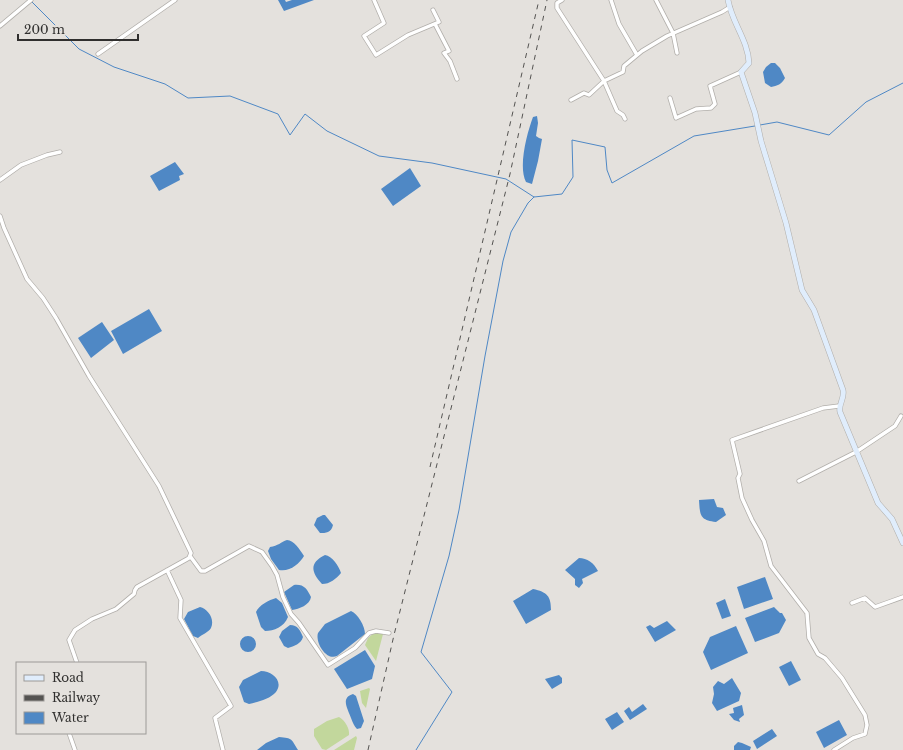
<svg xmlns="http://www.w3.org/2000/svg" width="903" height="750" font-family="'Libre Baskerville',serif">
  <rect width="100%" height="100%" fill="#e4e1dd"/>
  <path fill="#c2d79c" d="M374 633H378L383 634 376 661 365 645 368 638Z
    M369 688 370 689 366 708 362 703 360 691Z
    M339 717C345 720 350 729 349 735L326 750 322 749 314 736V729L327 721Z
    M356 736 357 738 354 750H334Z"/>
  <path fill="#4f88c5" d="M278 0H285L286 2 292 0H314L284 11Z
    M771 63H775L780 68 785 78C782 84 777 86 771 87L765 83 763 72 766 67Z
    M537 116 538 123 536 136 539 138 542 139 538 161 532 184 526 182C518 167 527 133 533 117Z
    M175 162 184 174 179 176 180 180 159 191 150 176Z
    M410 168 421 186 393 206 381 189Z
    M149 309 162 331 123 354 111 331Z
    M102 322 114 340 91 358 78 338Z
    M714 499 717 507 723 508 726 515 716 522C700 520 700 516 699 500Z
    M323 515H325L333 525C331 533 326 533 320 533L314 525 317 518Z
    M287 540C294 540 300 550 304 556 299 564 290 572 279 570L271 559 268 551 270 547C278 546 281 542 287 540Z
    M325 555C332 556 339 566 341 573 336 579 330 584 322 584 311 572 309 563 325 555Z
    M579 558C587 558 594 563 598 571L582 579 583 583 579 588 575 585V579L565 570Z
    M765 577 773 599 744 609 737 587Z
    M294 585C304 584 307 589 311 597 310 605 299 609 292 610L284 592Z
    M533 589C547 592 551 596 551 610L526 624 513 601Z
    M276 598 282 603 288 617C284 627 274 631 265 631L261 627 256 612C259 605 269 600 276 598Z
    M725 599 731 616 722 619 716 603Z
    M200 607C208 609 215 619 211 628 208 633 202 634 198 638L193 636 184 619 188 612Z
    M774 607 780 613H782L786 620 779 633 755 642 745 618Z
    M351 611C358 614 365 626 365 634L337 656C326 661 315 642 318 633L325 624Z
    M667 621 676 630 655 642 646 627 650 625 654 628Z
    M290 625C298 625 300 630 303 637 301 644 294 646 288 648L284 646 279 637 282 631Z
    M736 626 748 653 711 670 703 652 710 637Z
    M240 644a8 8 0 1 1 16 0a8 8 0 1 1-16 0Z
    M365 650 375 666 372 679 347 689 334 669Z
    M791 661 801 680 789 686 779 667Z
    M261 671C272 671 284 681 276 692 270 699 258 702 249 704L244 702 239 687 243 680Z
    M559 675 562 678V683L552 689 545 679Z
    M732 678 741 693 739 701 717 711 712 703 714 694 713 687 718 681 724 684Z
    M353 694 356 696 364 721 361 728 357 729C354 726 353 723 351 718 348 709 340 698 353 694Z
    M643 704 647 709 630 720 624 711 629 707 632 712Z
    M742 705 744 715 739 719 740 722 734 720 729 714 734 713 733 708Z
    M617 712 624 722 612 730 605 719Z
    M839 720 847 735 824 748 816 732Z
    M772 729 777 736 757 749 753 741Z
    M279 737C293 738 291 739 298 750H257L266 743Z
    M738 742 742 743 751 747 750 750H734V746Z"/>
  <g fill="none" stroke-linecap="round" stroke-linejoin="round">
    <path stroke="#4f88c5" stroke-width="1" d="M32 2 79 49 114 67 165 84 188 98 230 96 278 114 290 135 305 114 327 131 379 156 432 163 506 179 534 197 562 194 573 177 572 140 605 147 607 170 612 183 694 136 755 126
      M760 125 777 122 829 135 866 102 903 83
      M416 750 452 692 421 652 449 556 459 510 485 356 503 261 511 232 528 203 534 197"/>
    <defs>
      <path id="street" d="M374 0 384 23 364 36 376 55 408 35 439 22 433 10
        M562 0 557 3V8L604 81 617 111 623 115 625 119
        M611 0 619 24 637 55
        M656 0 673 33 677 53
        M435 24 449 51 444 53 450 61 457 79
        M0 26 31 0
        M98 54 175 0
        M670 98 676 118 696 109 711 108 715 104 710 86 741 72
        M571 100 584 93 589 95 604 81 623 72 624 66 642 51 667 36 722 12 730 7
        M0 180 21 165 47 155 60 152
        M0 216 4 228 27 279 43 298 56 318 89 376 159 486 191 553 189 558 137 587 135 590 134 594 116 609 92 619 75 630 69 640 77 663
        M799 481 856 452 895 426 901 416
        M190 556 201 571H205L249 546 262 552 272 566 277 575 283 597 291 614 299 623 328 665 355 648 369 633 376 631 389 633
        M167 570 181 600 180 618 231 706 215 718 223 750
        M852 603 865 598 875 607 903 597
        M69 733 75 750
        M834 750 853 738 865 734 867 725 865 715 842 678 825 658 818 654 809 638 807 613 771 566 764 541 752 520 742 498 738 478 740 474 732 440 823 408 839 406"/>
      <path id="secondary" d="M728 0C732 23 748 40 749 63L741 72 755 113 761 141 786 223 802 290 814 310 843 390C845 399 838 404 840 412L878 503 892 519 903 543"/>
    </defs>
    <use href="#street" stroke="#b1aeaa" stroke-width="5"/>
    <use href="#secondary" stroke="#b1aeaa" stroke-width="6"/>
    <use href="#street" stroke="#fff" stroke-width="3.5"/>
    <use href="#secondary" stroke="#e0edfc" stroke-width="5"/>
    <path stroke="#545351" stroke-width="1" stroke-dasharray="5 5" stroke-linecap="butt" d="M430 467 539 0
      M368 750 394 635 510 174 547 0"/>
  </g>
  <rect x="16" y="662" width="130" height="72" fill="#e4e1dd" stroke="#9c9a97"/>
  <rect x="24" y="675" width="20" height="6" fill="#e0edfc" stroke="#9c9a97"/>
  <text x="52" y="682" font-size="12" fill="#302f2e">Road</text>
  <rect x="24" y="695" width="20" height="6" fill="#545351" stroke="#9c9a97"/>
  <text x="52" y="702" font-size="12" fill="#302f2e">Railway</text>
  <rect x="24" y="712" width="20" height="12" fill="#4f88c5" stroke="#9c9a97"/>
  <text x="52" y="722" font-size="12" fill="#302f2e">Water</text>
  <path d="M18 34v6h120v-6" fill="none" stroke="#302f2e" stroke-width="2"/>
  <text x="24" y="34" font-size="12" fill="#302f2e" stroke="#e4e1dd" stroke-width="3" paint-order="stroke">200 m</text>
</svg>
